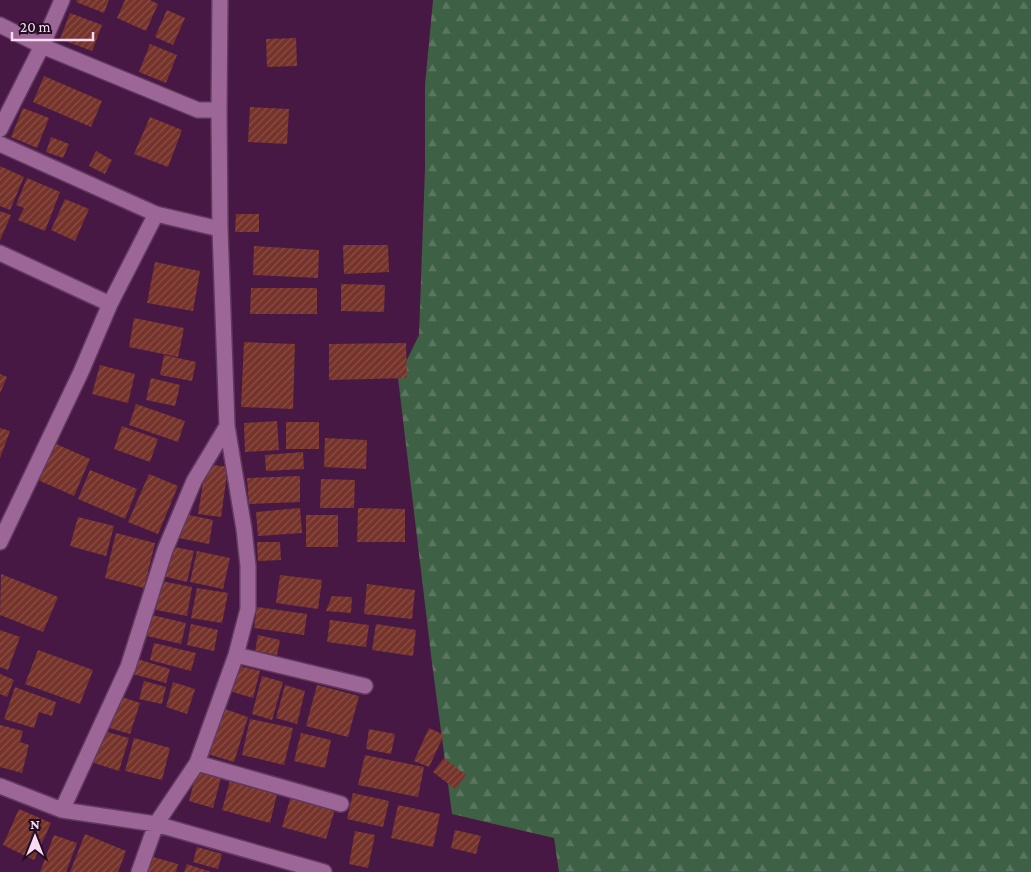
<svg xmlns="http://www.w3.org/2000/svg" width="1031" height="872" font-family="'Crimson Pro',serif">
  <defs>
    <pattern id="forest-firs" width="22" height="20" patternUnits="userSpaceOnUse" patternTransform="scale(1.25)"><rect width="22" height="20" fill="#3e6045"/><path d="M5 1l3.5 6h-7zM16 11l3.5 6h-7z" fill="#5b7660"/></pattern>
    <pattern id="building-hatch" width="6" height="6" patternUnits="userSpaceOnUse" patternTransform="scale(1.25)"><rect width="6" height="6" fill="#75332a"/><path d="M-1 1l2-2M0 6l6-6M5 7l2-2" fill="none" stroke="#89504a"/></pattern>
  </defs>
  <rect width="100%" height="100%" fill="#471844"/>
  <path fill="url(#forest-firs)" d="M433 0H1031V872H559L554 838 452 814 432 663 398 378 419 335 425 168V85Z"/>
  <path fill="url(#building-hatch)" d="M77 0H109L104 13 76 2Z
    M125 0H150L158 4 146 31 117 18Z
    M167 10 185 18 173 45 155 37Z
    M70 13 102 25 92 51 60 39Z
    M296 38 297 66 267 67 266 39Z
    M150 44 177 55 166 83 139 72Z
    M44 76 102 101 91 127 33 102Z
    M250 107 289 109 287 144 248 142Z
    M23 108 49 118 37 148 11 137Z
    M150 117 182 130 168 167 134 154Z
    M51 137 69 144 63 158 46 152Z
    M96 151 112 160 105 174 89 166Z
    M0 166 24 177 10 210 0 206Z
    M27 178 60 192 45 231 18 220 24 208 16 205Z
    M65 199 89 209 75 241 51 230Z
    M0 211 11 215 0 240Z
    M236 214H259V232H235Z
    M343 245H388L389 272 344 274Z
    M254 246 319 250 318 278 253 275Z
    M155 262 200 271 193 311 147 303Z
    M341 284 385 285 384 312 341 311Z
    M251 288H317V314H250Z
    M134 318 184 328 178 357 129 347Z
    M244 342 295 344 293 409 241 407Z
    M406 343 407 378 329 380V344Z
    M164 355 196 362 192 381 160 375Z
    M100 365 135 374 128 403 92 394Z
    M0 374 7 377 0 393Z
    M151 378 180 385 175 406 146 400Z
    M136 404 185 421 178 442 129 425Z
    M277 421 279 450 245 452 244 423Z
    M286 422H319V449H286Z
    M122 426 158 439 150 462 114 449Z
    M0 428 10 431 0 458Z
    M325 438 367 440 366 469 324 467Z
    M54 443 90 459 74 496 38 480Z
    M303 452 304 469 266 471 265 455Z
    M206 464 228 467 221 517 198 514Z
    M90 470 137 489 125 519 78 499Z
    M149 474 178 486 158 534 128 522Z
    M300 476V502L249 504 247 478Z
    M321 479 355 480 354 508H320Z
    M300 508 302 533 258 536 256 512Z
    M358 508 405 509V542H357Z
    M184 514 213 520 209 544 179 538Z
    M306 515H338V547H306Z
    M78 517 114 526 106 556 70 546Z
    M116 533 155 543 144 588 105 578Z
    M257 542H280L281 560 258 561Z
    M170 546 194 551 187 582 163 576Z
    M197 551 230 558 223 589 190 582Z
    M1 574 58 597 43 632 0 615Z
    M280 575 322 580 318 609 276 603Z
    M161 581 192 587 187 616 156 610Z
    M367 584 415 590 412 619 364 614Z
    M197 588 228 593 222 623 191 618Z
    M332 596 352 597 351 613 326 611Z
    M257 607 307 614 304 635 254 628Z
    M148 614 186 623 181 644 143 635Z
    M330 620 369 625 366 647 327 642Z
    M191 624 218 630 214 651 187 645Z
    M376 624 416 630 413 656 372 650Z
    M0 630 20 637 8 670 0 667Z
    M258 635 280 640 277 655 255 651Z
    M154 643 196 653 191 671 150 660Z
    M38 650 93 670 80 704 25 684Z
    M134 658 170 669 166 683 129 673Z
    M236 665 260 671 253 698 229 691Z
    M0 674 14 680 7 697 0 694Z
    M262 676 283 682 272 720 252 714Z
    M144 681 166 687 162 704 139 699Z
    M173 682 195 689 187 714 166 707Z
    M285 685 305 691 297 724 276 718Z
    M317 685 359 696 348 737 306 726Z
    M15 687 56 702 52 716 39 712 34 728 4 719Z
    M116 695 140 703 130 734 106 727Z
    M219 707 248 717 234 762 204 753Z
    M250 719 293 728 284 765 242 755Z
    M0 725 23 731 20 742 29 745 22 773 0 767Z
    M429 728 444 735 429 767 414 761Z
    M369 729 395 734 391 754 366 749Z
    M100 730 129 738 119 771 91 762Z
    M301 733 331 740 325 768 294 761Z
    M134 738 170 748 162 780 125 771Z
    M365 755 424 767 418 797 358 785Z
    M444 758 466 775 455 789 433 772Z
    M198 767 222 774 213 808 189 801Z
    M231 777 278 790 270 823 222 810Z
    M353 793 389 801 383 827 347 819Z
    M291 796 335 809 326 839 282 827Z
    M398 805 440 814 433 847 391 838Z
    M19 809 51 823 34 860 3 845Z
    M455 830 481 836 476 854 451 848Z
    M355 831 375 835 368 868 349 864Z
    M85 834 126 851 118 872H70Z
    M54 835 77 843 66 872H40Z
    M197 847 222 854 218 869 193 862Z
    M153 857 178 864 176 872H148Z
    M187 864 211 872H184Z"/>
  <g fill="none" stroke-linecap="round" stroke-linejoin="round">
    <defs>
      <path id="street" d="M0 25 42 46 198 110H219
        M0 129 42 46 62 0
        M0 144 156 214 220 229
        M0 253 110 304
        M0 542 81 372 110 304 156 214
        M236 655 365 686
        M197 763 341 804
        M0 786 62 810 156 824 324 872
        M62 810 128 667 165 550 194 481 227 426
        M139 872 156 824 197 763 236 655 248 609V566L244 529 227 426 220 229 219 110 220 0"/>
    </defs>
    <use href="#street" stroke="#61395f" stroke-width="18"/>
    <use href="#street" stroke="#9c6696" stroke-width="15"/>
  </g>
  <g transform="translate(35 837)" stroke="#220e21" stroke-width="4" paint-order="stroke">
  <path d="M0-4L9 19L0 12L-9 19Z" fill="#f8daf4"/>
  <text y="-8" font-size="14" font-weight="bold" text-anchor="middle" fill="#f8daf4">N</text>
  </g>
  <path d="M12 32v8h81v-8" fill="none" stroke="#f8daf4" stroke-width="2.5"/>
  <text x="20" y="32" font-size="15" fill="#f8daf4" stroke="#220e21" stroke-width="4" paint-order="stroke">20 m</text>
</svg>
